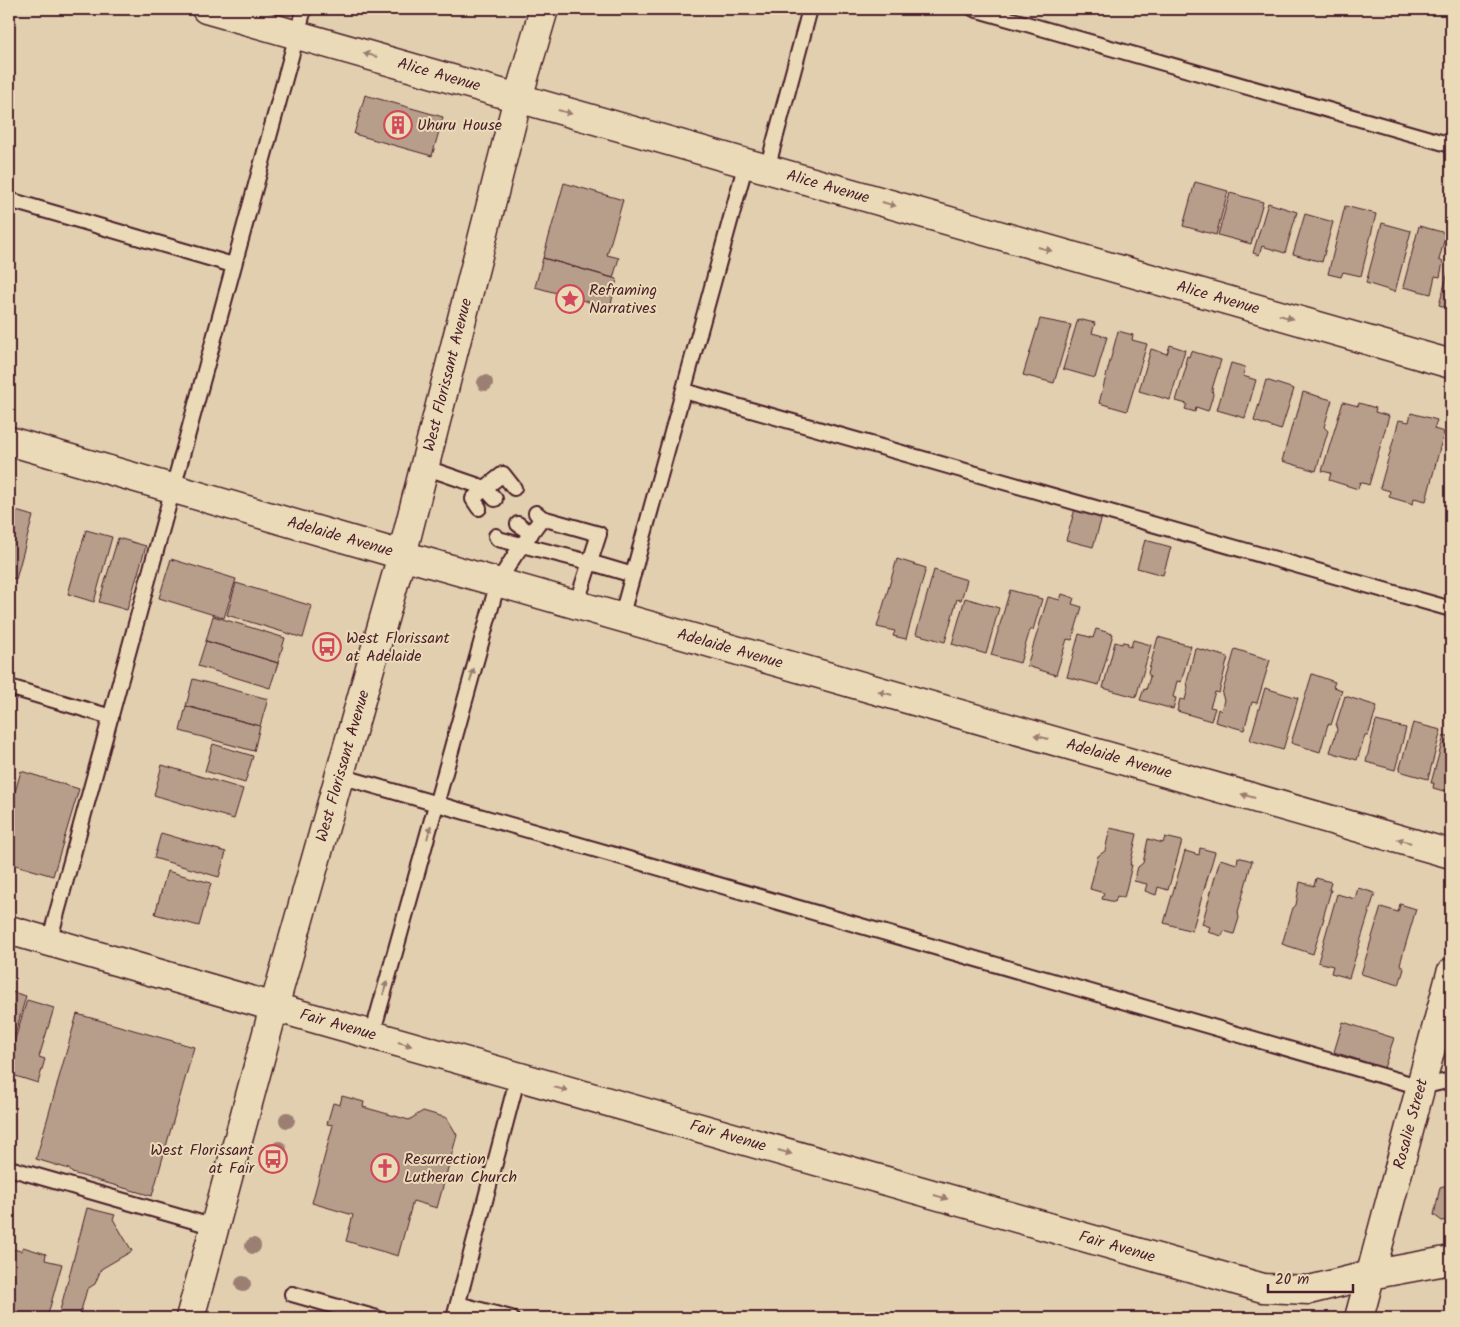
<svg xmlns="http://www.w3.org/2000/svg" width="1460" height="1327" font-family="Kalam,sans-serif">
  <rect width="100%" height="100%" fill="#e1cfaf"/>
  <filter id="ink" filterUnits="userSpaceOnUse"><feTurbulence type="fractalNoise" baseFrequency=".02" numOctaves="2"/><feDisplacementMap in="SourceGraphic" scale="10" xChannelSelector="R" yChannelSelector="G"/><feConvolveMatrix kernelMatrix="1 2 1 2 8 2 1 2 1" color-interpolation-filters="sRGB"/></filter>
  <g filter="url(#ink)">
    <path fill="#b79e8a" stroke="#4a1f2b" d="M365 95 443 117 432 156 354 134Z
      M1195 182 1228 191 1216 235 1183 226Z
      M564 183 623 200 607 255 619 258 613 278 543 258Z
      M1230 193 1263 202 1251 244 1218 235Z
      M1268 203 1297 212 1285 253 1262 246 1259 255 1253 253Z
      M1345 206 1376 214 1361 276 1343 272 1341 277 1328 274Z
      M1305 214 1333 222 1322 262 1293 254Z
      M1382 223 1411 231 1395 292 1366 283Z
      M1419 226 1446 233 1439 260 1443 262 1440 277 1435 276 1431 294 1403 287Z
      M543 258 617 279 610 308 535 287Z
      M1451 262V309L1439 305Z
      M1040 319 1071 325 1054 383 1023 375Z
      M1078 319 1095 323 1092 333 1107 337 1095 378 1063 369Z
      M1118 331 1133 335 1132 340 1147 344 1127 411 1099 403Z
      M1170 345 1185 350 1170 400 1139 391 1151 349 1167 354Z
      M1191 351 1221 360 1212 389 1213 395 1208 411 1196 407 1195 412 1185 409 1187 404 1176 401 1187 364H1185L1187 356 1189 357Z
      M1231 363 1245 367 1243 376 1256 380 1245 418 1217 410Z
      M1266 380 1294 389 1281 430 1254 421Z
      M1303 392 1332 400 1324 427 1328 431 1316 471 1282 461 1293 422 1296 418Z
      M1343 402 1358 406 1359 403 1376 408 1375 412 1389 416 1369 485 1360 482 1358 489 1329 480 1331 473 1322 471Z
      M1411 413 1437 420 1434 429 1444 432 1426 501 1414 498 1413 504 1389 497 1390 491 1380 488 1399 420 1409 422Z
      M9 509 33 516 16 579 9 577Z
      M1075 509 1102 517 1093 547 1066 540Z
      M86 530 112 537 94 602 68 594Z
      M118 538 146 546 127 610 99 602Z
      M1145 540 1171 547 1163 575 1137 568Z
      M171 559 236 579 224 618 159 598Z
      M897 559 926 568 906 639 893 636 895 631 877 627Z
      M934 570 967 580 961 600 957 599 945 642 916 634Z
      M236 583 312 606 303 638 227 615Z
      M1010 590 1042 599 1033 630H1030L1020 663 991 655Z
      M1062 594 1074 598 1072 604 1082 607 1072 640 1067 639 1056 675 1027 666 1048 597 1060 600Z
      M965 598 999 608 986 654 952 644Z
      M213 616 285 638 278 663 206 641Z
      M1096 629 1113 634 1099 685 1067 677 1079 634 1093 638Z
      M1158 637 1191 646 1181 682 1177 681 1173 697 1176 698 1173 709 1140 700 1144 689 1146 690 1150 677 1148 673Z
      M1133 640 1151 645 1136 697 1103 688 1115 642 1122 644 1123 642 1128 643V646L1131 647Z
      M206 641 278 663 270 688 198 666Z
      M1195 648 1228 657 1219 693 1215 692 1210 707 1215 708 1211 721 1177 711 1180 699 1185 700 1188 688 1187 682Z
      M1235 649 1270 660 1257 703 1252 702 1244 730 1215 722 1218 709 1221 711 1224 700 1222 694Z
      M1312 674 1335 682 1333 687 1342 690 1331 725 1328 724 1320 752 1291 743Z
      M193 679 268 699 260 726 186 706Z
      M1265 688 1298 698 1283 750 1250 740Z
      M1345 696 1377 706 1368 736 1365 735 1357 760 1330 752 1337 730 1336 725Z
      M186 706 260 726 254 751 180 731Z
      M1376 721 1406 728 1395 770 1366 762Z
      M1413 723 1441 730 1428 779 1399 771Z
      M1444 736 1451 738V793L1433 788 1434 783H1431Z
      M213 744 253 756 245 783 205 771Z
      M162 765 243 789 234 819 154 795Z
      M21 771 79 789 53 876 9 863V813Z
      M1110 828 1137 834 1130 865H1132L1124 898 1117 896 1115 902 1102 899 1104 893 1090 889 1098 856 1105 851Z
      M161 833 226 852 219 877 154 858Z
      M1165 837 1182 841 1168 890 1158 887 1156 895 1145 891 1147 884 1134 881 1138 867 1143 863 1148 839 1163 843Z
      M1200 848 1215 852 1192 931 1164 923 1185 851 1199 855Z
      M1238 857 1252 861 1238 912 1239 918 1234 934 1224 931 1222 936 1208 932 1210 927 1202 924 1220 859 1237 864Z
      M167 871 211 883 199 926 155 914Z
      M1316 878 1331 882 1329 890H1331L1323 918H1324L1313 954 1282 944 1293 908 1296 905 1300 882 1314 886Z
      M1358 888 1375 893 1349 978 1331 973 1333 966 1318 962 1337 894 1355 899Z
      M1400 904 1416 909 1400 964 1404 969 1399 985 1361 974 1381 907 1398 912Z
      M9 991 26 996 9 1055Z
      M27 1000 54 1008 39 1057 45 1059 38 1083 9 1074V1059Z
      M77 1014 194 1047 152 1196 72 1173 69 1169 36 1159Z
      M1343 1022 1394 1038 1384 1068 1334 1052Z
      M342 1096 364 1102 363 1107 409 1120 423 1111 447 1118 457 1135 437 1208 413 1201 398 1256 346 1241 353 1215 312 1203 333 1125 327 1124 333 1103 340 1105Z
      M1451 1184V1219L1442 1221 1434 1215 1440 1187Z
      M87 1208 115 1215 113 1219 132 1251 101 1269 95 1284 87 1289 79 1318H58Z
      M23 1247 46 1254 45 1260 62 1264 47 1318H9V1248L21 1251Z"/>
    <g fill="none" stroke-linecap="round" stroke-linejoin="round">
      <defs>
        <path id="lane" d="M974 9 1451 145
          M767 169 810 9
          M9 200 233 265
          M684 391 1451 609
          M424 467 485 488 495 499
          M479 508 473 499 485 488 503 474 514 488
          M536 513 542 518 599 534 576 605
          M518 524 531 534
          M496 536 498 539 589 562 633 575
          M621 618 746 163
          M9 687 111 717
          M340 776 1421 1087 1451 1080
          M49 942 304 9
          M372 1035 498 582 515 555 542 518
          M9 1168 215 1227
          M292 1294 377 1318
          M458 1304 511 1318
          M454 1318 518 1076"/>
        <path id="street" d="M206 9 1451 364
          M402 555 1451 854
          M9 930 274 1007
          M1359 1318 1451 973"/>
        <path id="secondary" d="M9 441 402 555
          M274 1007 1263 1288 1309 1290 1370 1275 1451 1260
          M190 1318 274 1007 402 555 518 98 544 9"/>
      </defs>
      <use href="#lane" stroke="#4a1f2b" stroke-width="18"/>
      <use href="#street" stroke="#4a1f2b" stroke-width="31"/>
      <use href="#secondary" stroke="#4a1f2b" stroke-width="31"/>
      <use href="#lane" stroke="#ebdab7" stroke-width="14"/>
      <use href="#street" stroke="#ebdab7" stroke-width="28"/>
      <use href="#secondary" stroke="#ebdab7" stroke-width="28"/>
    </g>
    <g fill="#9c7f73">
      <circle cx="485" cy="383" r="8"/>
      <circle cx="287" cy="1120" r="8"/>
      <circle cx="279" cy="1149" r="8"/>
      <circle cx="253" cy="1246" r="8"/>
      <circle cx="243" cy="1284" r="8"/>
    </g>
    <defs><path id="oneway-solid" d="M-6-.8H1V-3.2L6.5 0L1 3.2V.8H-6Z" transform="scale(1.25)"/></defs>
    <g fill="#9a7c71">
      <use href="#oneway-solid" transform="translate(370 55) rotate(-164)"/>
      <use href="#oneway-solid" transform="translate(565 112) rotate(16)"/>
      <use href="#oneway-solid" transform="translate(889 204) rotate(16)"/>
      <use href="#oneway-solid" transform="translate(1045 249) rotate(16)"/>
      <use href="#oneway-solid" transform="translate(1286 317) rotate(16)"/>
      <use href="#oneway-solid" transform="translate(472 675) rotate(-74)"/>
      <use href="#oneway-solid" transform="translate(885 693) rotate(-164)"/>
      <use href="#oneway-solid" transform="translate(1041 737) rotate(-164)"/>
      <use href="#oneway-solid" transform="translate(1248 796) rotate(-164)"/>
      <use href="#oneway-solid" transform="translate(429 832) rotate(-75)"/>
      <use href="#oneway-solid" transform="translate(1404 841) rotate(-164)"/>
      <use href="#oneway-solid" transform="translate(385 988) rotate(-75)"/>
      <use href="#oneway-solid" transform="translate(405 1044) rotate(16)"/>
      <use href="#oneway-solid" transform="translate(561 1089) rotate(16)"/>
      <use href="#oneway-solid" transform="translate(785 1152) rotate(16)"/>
      <use href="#oneway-solid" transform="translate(941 1197) rotate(16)"/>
    </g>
  </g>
  <defs>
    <symbol id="building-ring" viewBox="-11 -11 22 22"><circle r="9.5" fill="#ebdab7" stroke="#d1495b" stroke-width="1.5"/><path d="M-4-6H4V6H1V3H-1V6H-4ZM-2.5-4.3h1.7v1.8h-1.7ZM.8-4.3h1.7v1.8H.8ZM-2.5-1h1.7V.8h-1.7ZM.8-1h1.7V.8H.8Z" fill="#d1495b"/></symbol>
    <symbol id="sight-ring" viewBox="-11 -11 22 22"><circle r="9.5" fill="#ebdab7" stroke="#d1495b" stroke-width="1.5"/><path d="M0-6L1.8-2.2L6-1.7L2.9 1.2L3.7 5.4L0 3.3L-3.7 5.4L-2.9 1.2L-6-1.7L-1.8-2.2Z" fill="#d1495b"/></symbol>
    <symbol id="bus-ring" viewBox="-11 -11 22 22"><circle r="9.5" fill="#ebdab7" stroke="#d1495b" stroke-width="1.5"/><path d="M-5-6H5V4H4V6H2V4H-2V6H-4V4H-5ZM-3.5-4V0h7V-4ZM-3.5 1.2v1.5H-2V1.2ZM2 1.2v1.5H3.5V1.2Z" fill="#d1495b"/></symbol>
    <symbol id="church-ring" viewBox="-11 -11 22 22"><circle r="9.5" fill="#ebdab7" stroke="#d1495b" stroke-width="1.5"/><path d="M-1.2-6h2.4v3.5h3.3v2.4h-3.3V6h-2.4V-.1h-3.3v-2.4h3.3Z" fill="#d1495b"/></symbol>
  </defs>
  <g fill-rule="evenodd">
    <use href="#building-ring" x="382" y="109" width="32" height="32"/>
    <use href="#sight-ring" x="554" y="283" width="32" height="32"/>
    <use href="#bus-ring" x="311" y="631" width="32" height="32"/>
    <use href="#bus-ring" x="257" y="1143" width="32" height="32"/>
    <use href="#church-ring" x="369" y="1152" width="32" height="32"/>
  </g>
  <g text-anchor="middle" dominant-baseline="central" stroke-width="4" stroke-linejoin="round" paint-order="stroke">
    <g font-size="16" fill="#4a1f2b" stroke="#ebdab7">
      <text transform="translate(439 75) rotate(16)">Alice Avenue</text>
      <text transform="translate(828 187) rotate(16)">Alice Avenue</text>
      <text transform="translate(1218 298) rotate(16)">Alice Avenue</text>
      <text transform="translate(448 375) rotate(-76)">West Florissant Avenue</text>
      <text transform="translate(340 537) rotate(16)">Adelaide Avenue</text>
      <text transform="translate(730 649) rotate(16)">Adelaide Avenue</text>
      <text transform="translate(1119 759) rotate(16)">Adelaide Avenue</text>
      <text transform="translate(343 766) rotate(-74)">West Florissant Avenue</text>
      <text transform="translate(338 1025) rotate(16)">Fair Avenue</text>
      <text transform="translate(1411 1124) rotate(-75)">Rosalie Street</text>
      <text transform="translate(728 1136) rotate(16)">Fair Avenue</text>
      <text transform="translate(1117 1247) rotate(16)">Fair Avenue</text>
    </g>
    <g font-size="16" fill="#4a1f2b" stroke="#ebdab7" text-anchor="start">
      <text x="417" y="125">Uhuru House</text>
      <text x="589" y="290">Reframing<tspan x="589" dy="18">Narratives</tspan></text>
      <text x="346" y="638">West Florissant<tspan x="346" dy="18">at Adelaide</tspan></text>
      <text x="254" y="1150" text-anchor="end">West Florissant<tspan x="254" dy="18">at Fair</tspan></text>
      <text x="404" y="1159">Resurrection<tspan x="404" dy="18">Lutheran Church</tspan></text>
    </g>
  </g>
  <rect width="1460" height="1327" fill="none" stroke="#ebdab7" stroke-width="30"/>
  <rect x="15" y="15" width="1430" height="1297" fill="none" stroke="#4a1f2b" stroke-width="2" filter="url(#ink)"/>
  <path d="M1268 1284v8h85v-8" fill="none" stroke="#4a1f2b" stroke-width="2.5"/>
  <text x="1275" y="1284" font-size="15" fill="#4a1f2b" stroke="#ebdab7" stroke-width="4" paint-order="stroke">20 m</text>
</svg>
